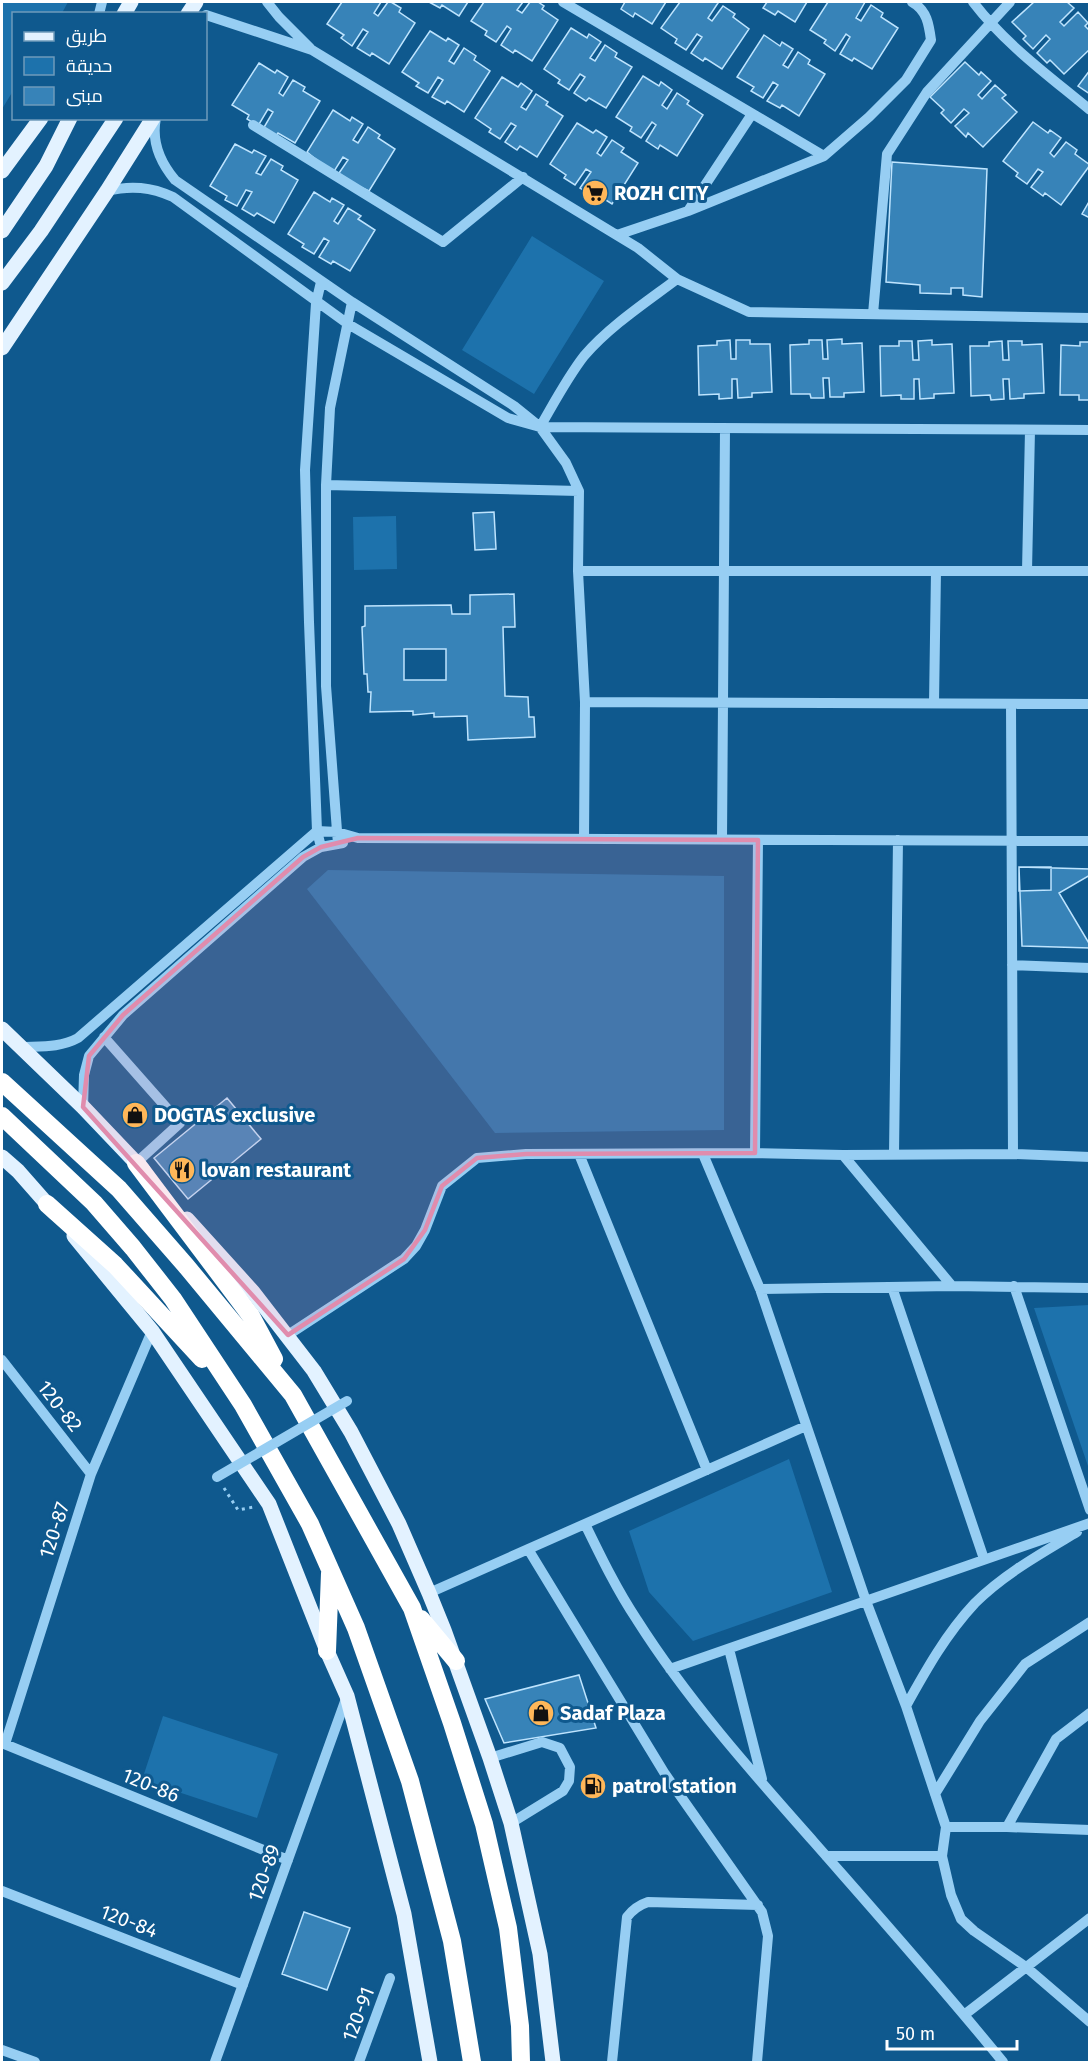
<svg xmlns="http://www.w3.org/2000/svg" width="1091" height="2064" font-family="'Fira Sans',Cairo,sans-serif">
  <rect width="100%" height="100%" fill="#0f598e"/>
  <path fill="#1d72ac" d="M2 2H68L62 13 14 14 13 91 2 109Z
    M532 236 604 281 534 394 462 350Z
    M396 516 397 569 354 570 353 517Z
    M328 870 724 876V1130L495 1133 307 889Z
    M1089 1305H1090L1089 1469 1034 1308Z
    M789 1459 832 1592 693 1641 649 1592 629 1531Z
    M163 1716 278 1754 257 1818 142 1780Z"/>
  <path fill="#3783b8" stroke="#bee4fe" stroke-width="1.5" fill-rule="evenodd" d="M342 2H381L374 13 378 16 388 2H391L401 8 399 12 415 23 389 64 372 53 370 56 357 48 368 32 363 29 352 46 341 38 344 35 327 24Z
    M429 2H468L459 16 442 5 440 8Z
    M484 2H523L517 10 522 13 530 2H538L544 6 542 9 558 20 532 61 515 50 513 53 501 45 511 29 507 26 496 42 485 35 487 31 471 21Z
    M625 2H666L652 24 635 13 633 17 621 9Z
    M680 2H717L718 3 708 18 712 21 723 6 735 14 733 17 749 29 722 69 705 58 703 61 691 53 702 37 697 34 686 50 675 43 677 39 661 28Z
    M767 2H807L795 22 778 11 775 15 763 8Z
    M828 2H865L856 18 861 21 871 5 883 13 881 17 898 28 872 69 854 58 852 61 840 54 850 37 846 34 835 51 824 43 826 40 810 30Z
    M1034 2H1067L1074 8 1060 22 1064 26 1078 12 1088 23 1085 26 1090 31V49L1064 74 1050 60 1047 63 1037 53 1050 39 1046 35 1033 49 1023 39 1026 36 1012 22Z
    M571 28 587 38 589 34 601 42 590 58 595 61 605 45 617 53 615 57 632 67 606 108 589 98 586 101 574 93 585 77 580 74 569 90 558 83 560 80 544 69Z
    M430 31 446 41 448 38 459 45 449 61 454 64 464 48 476 56 474 60 490 71 464 112 447 101 445 104 432 97 443 80 438 77 428 93 416 86 419 83 402 72Z
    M764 35 780 46 782 42 793 49 783 65 788 68 798 52 810 60 808 64 825 74 799 116 782 105 780 108 767 101 778 85 773 82 763 98 751 91 754 87 737 77Z
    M965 62 979 75 981 72 991 81 978 95 982 99 995 85 1006 95 1002 98 1017 112 983 147 968 133 966 137 955 126 969 113 964 109 951 123 941 113 944 110 930 97Z
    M259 63 275 73 277 70 288 77 279 93 283 96 293 80 305 87 303 91 320 101 295 143 278 133 276 136 263 129 273 112 268 109 258 126 247 119 249 115 232 105Z
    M1090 70V94L1078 86Z
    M643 76 659 86 661 82 672 90 662 105 667 109 677 93 689 101 687 104 703 115 677 156 660 145 658 149 646 141 656 125 652 122 641 138 630 131 632 127 616 117Z
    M502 77 518 87 521 83 532 91 521 107 526 110 536 94 548 102 546 105 563 116 537 157 520 146 517 150 505 142 516 126 511 123 500 139 489 132 491 129 475 118Z
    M333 110 350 121 352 117 363 124 353 140 358 143 368 127 380 135 378 138 395 149 369 191 337 176 348 160 343 157 333 173 307 152Z
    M1033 122 1048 133 1050 130 1061 138 1050 153 1054 157 1066 142 1077 150 1075 154 1090 165 1061 205 1045 193 1043 196 1031 187 1043 172 1038 169 1027 184 1016 176 1018 173 1003 161Z
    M577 123 593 133 596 130 607 137 597 153 601 156 612 140 624 148 621 152 638 163 612 204 595 193 592 196 580 188 591 172 586 169 575 185 564 178 566 175 550 164Z
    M235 144 252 153 254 150 266 156 256 173 261 175 271 159 283 166 281 170 298 180 274 223 257 213 254 216 242 209 252 192 246 190 237 206 225 200 227 196 210 186Z
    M892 162 987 169 982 297 963 295V288H951V294L920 293V285L886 282Z
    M314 192 330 202 332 198 344 205 334 221 338 224 348 208 361 216 358 219 375 230 350 271 333 261 331 264 319 257 329 241 324 238 314 254 302 247 304 244 288 234Z
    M1090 200V218L1082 214Z
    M842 339V344L862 343 864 392 844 393V397H830L829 378H823L824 398H811L810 394H791L790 345 809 344V340H822L823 359H828L827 340Z
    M730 340 731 359H736V340H750V344H770L772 392 752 393V397L738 398 737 379H732V398L719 399V394L699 395 698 346 717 345V341Z
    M932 340V345L952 344 954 393 934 394V398L920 399 919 379H914V399H901V395L881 396 880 346H899V341H912L913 360H919L918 341Z
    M1002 341 1003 360H1009L1008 341H1022V345L1042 344 1044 393 1024 394V398L1010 399 1009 379H1003L1004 399 991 400 990 395 971 396 970 346H989V342Z
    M1080 342H1090V400H1079V395H1060L1061 345 1080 346Z
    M494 512 496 549 475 550 473 513Z
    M514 594 515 627H503L505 696 528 697 529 717H534L535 737 468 740 467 716 434 717V713L413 715V711L370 712 371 692H368L367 674H364L362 627 365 626V606L451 605 452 614H470V595ZM404 649H446V680H404Z
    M1019 867H1051V890L1019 891Z
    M1019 867 1090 869V948L1022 946Z
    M1090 875V945L1059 893Z
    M227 1098 261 1139 188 1199 154 1158Z
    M579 1675 596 1728 504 1743 485 1699Z
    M304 1912 350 1928 327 1990 282 1974Z"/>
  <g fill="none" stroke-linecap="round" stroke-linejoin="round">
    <path stroke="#97cef3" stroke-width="3" stroke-dasharray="3 4.5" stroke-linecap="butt" d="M224 1488 238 1510 254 1507"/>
    <path stroke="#97cef3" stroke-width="10" d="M267 2 279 17 310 48
      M563 2 824 156
      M973 2C1006 45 1048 75 1090 110
      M99 14 102 2
      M206 15 312 50 638 248 677 279 749 312 1090 318
      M156 118C151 142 160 162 175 180L352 302 514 406 540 427 566 463 579 491 578 571 585 702 584 839
      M253 125 443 242 523 177
      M107 191C131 185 151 187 173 197L348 324 508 418 540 427 1090 430
      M688 211 752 114
      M617 235 688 211 824 156 869 117 906 80 931 40C929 25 927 10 912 2
      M873 314 887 154 927 92 1010 2
      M540 427C554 403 567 378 584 356 610 326 645 303 677 279
      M326 485 579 491
      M578 571H1090
      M1027 571 1030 430
      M585 702 1090 704
      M934 703 936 571
      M1011 704 1013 1154
      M722 839 725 428
      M338 844 326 686V485L330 408 352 302
      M321 847 317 831 309 622 305 470 316 303 321 282
      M1012 965 1090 968
      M104 1037 180 1123 136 1163
      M20 1047C40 1046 60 1048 78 1038L317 831 337 832 358 838 1090 841
      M83 1107 84 1075 89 1056 123 1015 303 857 321 847 343 843
      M755 1153 758 840
      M579 1154 707 1470
      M703 1154 760 1289 866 1601 906 1706 946 1827 942 1856 951 1895 961 1919 974 1931 1026 1967 1090 2022
      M894 1154 898 840
      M843 1155 952 1286
      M1014 1286 1090 1510
      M892 1287 984 1559
      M760 1289 952 1286 1090 1288
      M288 1335 404 1259 416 1246 425 1230 442 1186 477 1158 526 1154 755 1153 843 1155 1013 1154 1090 1157
      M2 1360 91 1474
      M585 1524C601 1557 617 1590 637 1620 687 1699 751 1771 813 1841 877 1914 942 1987 1003 2062
      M528 1549 665 1774 762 1912 768 1936 757 2062
      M429 1593 806 1426
      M729 1649 762 1779
      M670 1669 1090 1523
      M906 1706C926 1670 946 1634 975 1603 1004 1574 1042 1553 1077 1532
      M2 1743 288 1860
      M5 1744 91 1474 152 1331
      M490 1758 542 1742 560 1748 570 1767 569 1781 563 1791 511 1823
      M935 1794 980 1721 1025 1664 1090 1622
      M946 1827H1007L1090 1830
      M1007 1827 1056 1739 1090 1713
      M826 1856H942
      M2 1891 243 1985
      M964 2015 1090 1918
      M2 2050 35 2062
      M215 2062 347 1696
      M359 2062 390 1978
      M612 2062 627 1917C633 1909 639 1905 648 1902L758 1905"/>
    <path stroke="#e3f2ff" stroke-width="15" d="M124 14 131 2
      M188 14 196 2
      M2 171 41 118
      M2 231 46 166 70 118
      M2 283 41 231 116 118
      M2 348 107 191 153 118
      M2 1029 83 1107 143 1170
      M2 1157 18 1171 55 1213
      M187 1219 253 1292 314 1371 351 1432 399 1524 429 1593 444 1630 490 1758 511 1823 540 1954 553 2062
      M74 1236 152 1331 269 1504 327 1651 347 1696 404 1914 430 2062"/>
    <path stroke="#fff" stroke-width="18" d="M2 1082 119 1189 187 1267 293 1395 412 1608 452 1723 484 1824 508 1928 520 2026 521 2062
      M2 1116 94 1203 133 1248 173 1299 243 1405 310 1524 356 1628 410 1781 452 1941 472 2062
      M136 1163 251 1316 274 1359
      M47 1204 115 1265 202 1359
      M421 1619 456 1661
      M327 1651 330 1573"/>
    <path stroke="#97cef3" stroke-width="10" d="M217 1477 347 1401"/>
  </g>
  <path fill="#e08cad" fill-opacity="0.2" stroke="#e08cad" stroke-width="4.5" stroke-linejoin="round" d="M358 838 758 840 755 1153 526 1154 477 1158 442 1186 425 1230 404 1259 288 1335 83 1107 89 1056 123 1015 303 857 321 847Z"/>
  <defs>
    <symbol id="supermarket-disc" viewBox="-11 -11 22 22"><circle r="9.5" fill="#ffb759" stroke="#0f598e"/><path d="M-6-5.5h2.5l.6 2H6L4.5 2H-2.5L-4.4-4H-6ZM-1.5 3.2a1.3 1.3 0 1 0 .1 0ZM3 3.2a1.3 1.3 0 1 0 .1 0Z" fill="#111"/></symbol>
    <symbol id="shop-disc" viewBox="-11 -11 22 22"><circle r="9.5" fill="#ffb759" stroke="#0f598e"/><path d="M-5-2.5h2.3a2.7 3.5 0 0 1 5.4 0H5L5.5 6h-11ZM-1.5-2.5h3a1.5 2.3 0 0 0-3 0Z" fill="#111"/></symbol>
    <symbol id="restaurant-disc" viewBox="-11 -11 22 22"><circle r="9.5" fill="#ffb759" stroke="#0f598e"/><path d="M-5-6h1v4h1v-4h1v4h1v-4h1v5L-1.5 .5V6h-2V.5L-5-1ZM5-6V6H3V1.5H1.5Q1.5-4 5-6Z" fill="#111"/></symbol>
    <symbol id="fuel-disc" viewBox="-11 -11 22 22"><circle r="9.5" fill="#ffb759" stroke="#0f598e"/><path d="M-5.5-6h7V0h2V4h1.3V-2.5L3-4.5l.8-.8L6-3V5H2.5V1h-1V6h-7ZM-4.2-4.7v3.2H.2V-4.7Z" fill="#111"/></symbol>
  </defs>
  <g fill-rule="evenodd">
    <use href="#supermarket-disc" x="580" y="178" width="30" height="30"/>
    <use href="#shop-disc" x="120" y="1100" width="30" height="30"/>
    <use href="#restaurant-disc" x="167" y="1155" width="30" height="30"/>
    <use href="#shop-disc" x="526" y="1698" width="30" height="30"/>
    <use href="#fuel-disc" x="578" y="1771" width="30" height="30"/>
  </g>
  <g text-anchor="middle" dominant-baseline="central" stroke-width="6" stroke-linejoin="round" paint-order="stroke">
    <g font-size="20" font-weight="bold" fill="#fff" stroke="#0f598e" text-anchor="start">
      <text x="614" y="193">ROZH CITY</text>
      <text x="154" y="1115">DOGTAS exclusive</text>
      <text x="201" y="1170">lovan restaurant</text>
      <text x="560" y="1713">Sadaf Plaza</text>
      <text x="612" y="1786">patrol station</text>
    </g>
    <g font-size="20" fill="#fff" stroke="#0f598e">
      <text transform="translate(60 1406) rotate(52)">120-82</text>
      <text transform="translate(54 1530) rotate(-72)">120-87</text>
      <text transform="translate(151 1785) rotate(22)">120-86</text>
      <text transform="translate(264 1873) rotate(-70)">120-89</text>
      <text transform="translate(129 1921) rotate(21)">120-84</text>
      <text transform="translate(358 2014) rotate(-69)">120-91</text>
    </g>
  </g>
  <rect width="1091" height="2064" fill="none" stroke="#ffffff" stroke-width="6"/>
  <rect x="12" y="12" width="195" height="108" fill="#0f598e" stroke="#6f9bbb" stroke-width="1.5"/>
  <rect x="24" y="32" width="30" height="9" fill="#e3f2ff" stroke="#6f9bbb" stroke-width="1.5"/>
  <text x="66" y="42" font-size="18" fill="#ffffff">طريق</text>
  <rect x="24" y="57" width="30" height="18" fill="#1d72ac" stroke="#6f9bbb" stroke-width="1.5"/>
  <text x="66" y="72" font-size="18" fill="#ffffff">حديقة</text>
  <rect x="24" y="87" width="30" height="18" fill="#3783b8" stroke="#6f9bbb" stroke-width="1.5"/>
  <text x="66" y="102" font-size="18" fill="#ffffff">مبنى</text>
  <path d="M887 2040v9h130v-9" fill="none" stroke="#ffffff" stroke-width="3"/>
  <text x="896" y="2040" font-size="18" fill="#ffffff" stroke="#0f598e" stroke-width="4.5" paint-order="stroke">50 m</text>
</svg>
